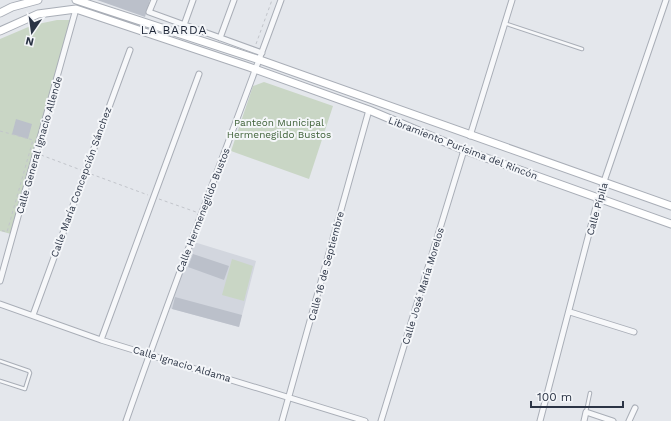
<svg xmlns="http://www.w3.org/2000/svg" width="671" height="421" font-family="'Work Sans',sans-serif">
  <rect width="100%" height="100%" fill="#e4e7ec"/>
  <path fill="#d2d6de" d="M194 242 256 261 239 327 169 308Z"/>
  <path fill="#c9d6c5" d="M57 20H72L11 234 0 231V39L33 25Z
    M264 82 333 106 309 179 231 151 253 86Z
    M232 259 253 266 244 301 222 295Z"/>
  <path fill="#bbc0ca" d="M97 0H150L145 17Z
    M16 119 32 124 28 139 12 134Z
    M193 254 229 266 224 280 188 267Z
    M175 297 242 315 239 327 172 309Z"/>
  <g fill="none" stroke-linecap="round" stroke-linejoin="round">
    <defs>
      <path id="lane" d="M504 23 582 49
        M0 361 29 371 30 373 25 389 0 381
        M586 412 590 393"/>
      <path id="street" d="M154 0 149 12 262 53
        M184 25 193 0
        M220 38 234 0
        M470 136 512 0
        M0 281 76 9
        M0 304 101 340 365 421
        M570 312 634 332
        M33 315 130 50
        M101 340 199 74
        M126 421C175 280 230 140 281 0
        M282 421 369 110
        M381 421 464 150
        M540 421 598 199 666 0
        M584 421 586 412 613 421
        M629 421 635 408"/>
      <path id="secondary" d="M76 0 260 60 671 206
        M0 13 12 7 38 0
        M0 31 38 14 76 9 249 67 369 110 464 150 671 224"/>
    </defs>
    <use href="#lane" stroke="#a9aeb7" stroke-width="4.5"/>
    <use href="#street" stroke="#a9aeb7" stroke-width="7"/>
    <use href="#secondary" stroke="#a9aeb7" stroke-width="9"/>
    <path stroke="#c2c5cb" stroke-width="1" stroke-dasharray="3 3" stroke-linecap="butt" d="M256 44 272 0
      M0 131 33 140 7 232 0 230
      M41 155 81 170
      M91 174 148 195
      M159 199 196 212"/>
    <use href="#lane" stroke="#f7f8fa" stroke-width="2.5"/>
    <use href="#street" stroke="#f7f8fa" stroke-width="5"/>
    <use href="#secondary" stroke="#fff" stroke-width="7"/>
  </g>
  <g text-anchor="middle" dominant-baseline="central" stroke-width="4" stroke-linejoin="round" paint-order="stroke">
    <g font-size="10" fill="#3f6138" stroke="#f4f6f9">
      <text x="279" y="122">Panteón Municipal<tspan x="279" dy="12">Hermenegildo Bustos</tspan></text>
    </g>
    <g font-size="10" fill="#2b3445" stroke="#f4f6f9">
      <text transform="translate(39 145) rotate(-74)">Calle General Ignacio Allende</text>
      <text transform="translate(463 148) rotate(21)">Libramiento Purísima del Rincón</text>
      <text transform="translate(81 182) rotate(-70)">Calle María Concepción Sánchez</text>
      <text transform="translate(597 209) rotate(-74)">Calle Pípila</text>
      <text transform="translate(203 210) rotate(-69)">Calle Hermenegildo Bustos</text>
      <text transform="translate(326 266) rotate(-75)">Calle 16 de Septiembre</text>
      <text transform="translate(423 286) rotate(-73)">Calle José María Morelos</text>
      <text transform="translate(182 364) rotate(17)">Calle Ignacio Aldama</text>
    </g>
    <g font-size="12" letter-spacing="1" fill="#1d2536" stroke="#f4f6f9">
      <text x="174" y="30">LA BARDA</text>
    </g>
  </g>
  <g transform="translate(32 32) rotate(193)" stroke="#f4f6f9" stroke-width="3" paint-order="stroke">
  <path d="M0-3L7 15L0 10L-7 15Z" fill="#2b3445"/>
  <text y="-6" font-size="11" font-weight="bold" text-anchor="middle" fill="#2b3445">N</text>
  </g>
  <path d="M531 401v6h92v-6" fill="none" stroke="#2b3445" stroke-width="2"/>
  <text x="537" y="401" font-size="12" fill="#2b3445" stroke="#f4f6f9" stroke-width="3" paint-order="stroke">100 m</text>
</svg>
